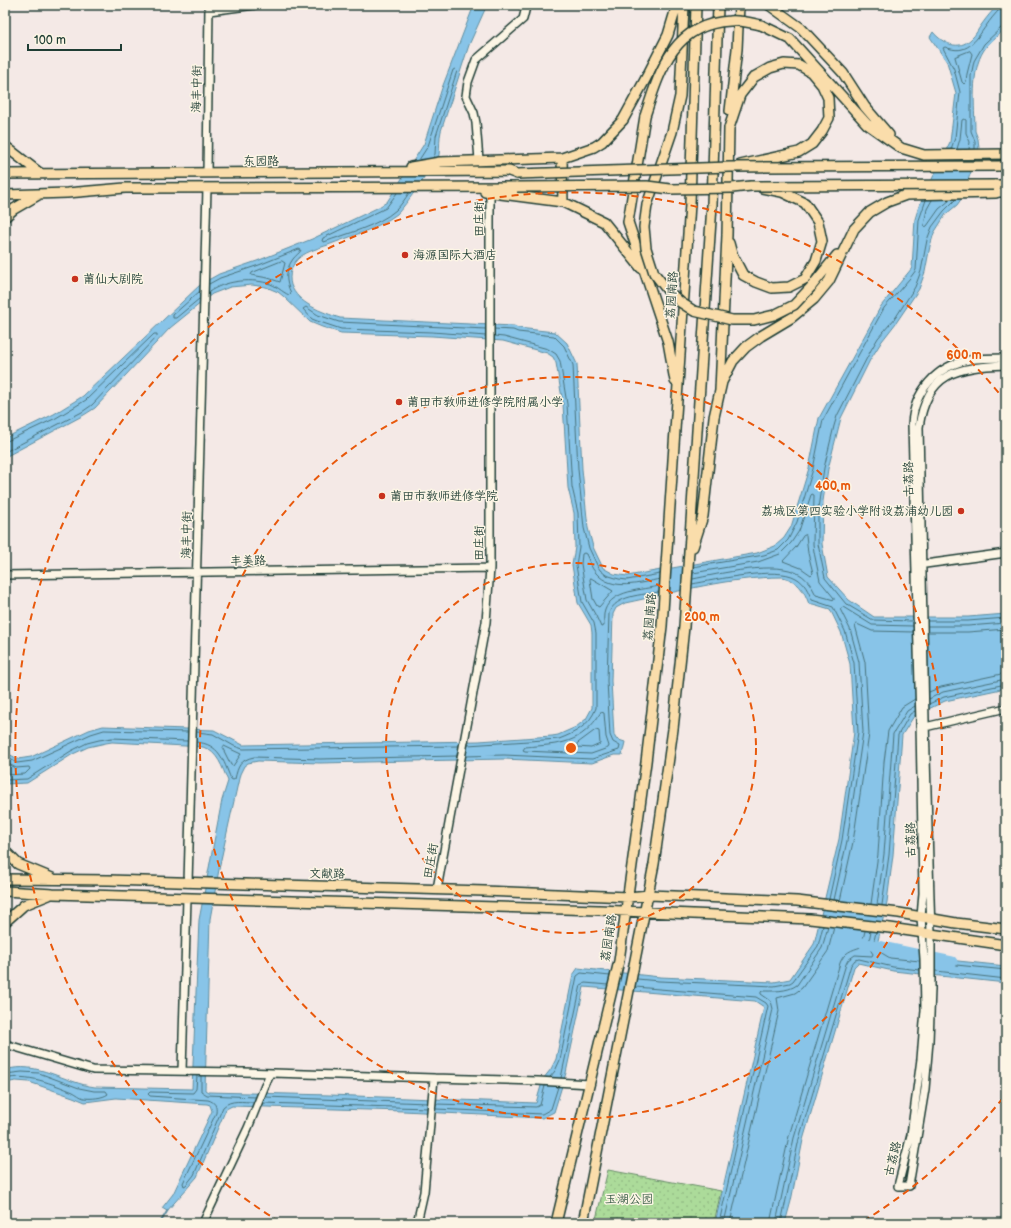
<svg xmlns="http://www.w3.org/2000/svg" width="1011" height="1228" font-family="'Balsamiq Sans','LXGW WenKai TC',sans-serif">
  <defs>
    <pattern id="park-dots" width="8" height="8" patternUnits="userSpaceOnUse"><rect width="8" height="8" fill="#acdb9a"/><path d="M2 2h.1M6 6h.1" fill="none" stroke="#94bd85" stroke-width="1.8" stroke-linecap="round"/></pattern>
  </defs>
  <rect width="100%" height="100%" fill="#f4e9e6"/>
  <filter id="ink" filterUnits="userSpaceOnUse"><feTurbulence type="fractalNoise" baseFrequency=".025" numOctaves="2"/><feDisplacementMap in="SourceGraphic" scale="8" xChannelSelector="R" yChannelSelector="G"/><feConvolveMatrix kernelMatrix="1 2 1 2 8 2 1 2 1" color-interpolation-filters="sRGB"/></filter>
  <g filter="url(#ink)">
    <path fill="url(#park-dots)" stroke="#668c67" d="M608 1170 721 1191 714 1223H595Z"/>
    <path fill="#88c4e8" stroke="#5e8ea0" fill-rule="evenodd" d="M474 5H487L469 45 441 131C439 139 440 146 439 155 437 161 403 209 397 214 377 229 351 236 328 245 319 248 308 251 300 257 292 263 288 275 291 285 298 304 322 312 340 318L514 326 518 328 555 332 567 343 577 364 582 469 588 528 593 547 603 568 614 574 627 576 757 553 775 546 784 538 791 527 809 468 819 418 881 306 912 268 915 219 919 206 950 142 956 93 947 62 930 37 933 32C943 44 959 51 971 39 976 35 978 29 982 24 987 17 992 11 998 5H1006V28C999 35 989 42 984 50 970 71 975 108 975 131L978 139 979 148 962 198 957 205 946 214 934 233 930 246 925 272 919 289 896 323 882 341 870 360 841 418 828 469 823 501 822 544 828 577 849 600 874 617H968L1006 614V688L945 701 914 716 902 735 893 855 887 902 877 945 891 954 1006 966V983L893 971 858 963 854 967 803 1140 791 1201 785 1223H715L764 1007 755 1001 584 987 566 1073 554 1112 542 1118 403 1111 232 1106 226 1109 197 1177 167 1211 162 1208 173 1194 212 1111 210 1105 207 1104 116 1098 85 1102 73 1097 29 1082 16 1081 5 1083V1070C37 1060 65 1083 95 1087L192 1089 199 920 222 800 228 781C222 767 218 752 203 747L112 742 106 743 88 747 73 754 27 783 5 784V752L18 759 31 757 89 730 103 726 214 730 243 745 479 741 552 736 558 735 576 727 586 719 592 708V633L591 625 578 603 572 565 575 547 574 513 568 488 563 404 556 363 553 357 547 353 503 341 432 336 341 333 322 327 310 322 283 296 278 292 266 287 252 285 230 287 212 294 170 328 95 408 84 415 5 457V438L54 414 83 396 201 284 219 274 257 261 312 239 377 208 387 202 424 144 442 88ZM783 577C798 581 804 590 809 604H813L830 609 841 632 850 664 854 732 839 839 814 944 790 979 774 982 660 977 578 968 573 975 556 1059 551 1069 543 1079 536 1103 330 1095 208 1092 205 1090 210 919 220 864 240 774 244 766 248 763 258 761 320 763 504 759 592 763 614 755H622L625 742 616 739 614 735 611 681 613 614 616 608 625 603C677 592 729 577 783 577Z"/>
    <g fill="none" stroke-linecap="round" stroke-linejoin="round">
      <path stroke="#49737c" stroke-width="1" d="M970 51 972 54 967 74 966 82 964 84 962 82 955 57Z
        M951 149 955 138 960 92 954 69 943 48 945 47C967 56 975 41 986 26 990 20 995 14 1000 9L1001 5
        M957 149 960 139 962 120 964 119 966 120V133L970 142 969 149
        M975 149V141L971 131V76L974 61 984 44 1002 27 1006 25
        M419 160 428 146 453 70 455 69 457 71 436 136 435 154 433 158
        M397 193 386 208 323 238 322 241 324 242C346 234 378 226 396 210 401 205 405 199 409 193
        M932 200 927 209 924 225 925 227 927 226 939 209 950 200
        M282 261 285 263 280 282 268 278 251 275 252 273Z
        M209 292C224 281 249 278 267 283 276 285 282 292 289 295L291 293C285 281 285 270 293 259 296 255 300 253 301 250L299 249 259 265 220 278 209 284
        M199 299 176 318H173V315L200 291
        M486 329 339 322 318 315 306 307 303 309 312 319 317 321 341 329 432 332 486 336
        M494 329 513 330 518 332 554 336 564 346 573 365 578 469 584 528 589 548 597 565 600 570 606 575 619 579 627 580 660 574
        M5 442 56 418 86 400 154 334H157V336L92 405 82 412 5 452
        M806 535 808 553 813 573 811 575 801 568 783 561 796 547 803 536Z
        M693 567 764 555 778 550 788 540 797 522 813 469 823 420 884 308 910 278 916 270 919 220 926 200
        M591 578 613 591 599 607 597 606 593 599 590 580Z
        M693 579C718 574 777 560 799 574 808 579 812 587 816 595L834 600V598L820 581 814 552 813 544 814 495 812 494 811 495 799 531 791 543 780 554 758 562 693 573
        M692 584C716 580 776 566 796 578 805 583 808 591 812 600L833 607 845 631 854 663 858 732 842 840 829 899
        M659 586C642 590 612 590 605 610 603 615 604 621 604 626L601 627 596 616 587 600 581 564 582 554 584 553 586 554C589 560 591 568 596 573 612 592 640 583 660 579
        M913 621 873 620 846 604 825 578 818 544V508L824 468 834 426 837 416 871 350 878 338 896 317 915 287 921 271 927 240 932 227 944 211 956 199
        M927 621H968L1006 618
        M928 626H968L1006 623
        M928 632H968L1006 629
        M929 692 941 687 1006 673
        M929 699 943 692 1006 679
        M929 704 944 697 1006 684
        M601 712 604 713 606 737 609 746 608 748 591 754 525 751 523 750 525 747C560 744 581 745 601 712Z
        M596 730 599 731 600 744 591 748 577 747V744Z
        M197 732 213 734 234 746 243 749 459 746
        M196 742C220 744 223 760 231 779L233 780 235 779C238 766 240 760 254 757L320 759 457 756
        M468 745 559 739C575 733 590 725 596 708V633L594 623 582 602 576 565 579 547 578 513 572 487 567 404 560 361 556 354 548 349 504 337 494 336
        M224 746 241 754 233 766 231 765 223 749Z
        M5 756 17 763 32 761 91 734 104 730 188 732
        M466 756 504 755 592 759 619 750 620 746 613 742 610 735 607 681 609 613C616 595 642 595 659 592
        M5 762 16 768 29 767 30 769 25 774 5 775
        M5 780 27 779 71 751 87 743 99 740 112 738 187 741
        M834 900 847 841 863 732 859 662 850 629 840 609 843 607 872 625 913 626
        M840 901 853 842 869 734 865 662 855 625 857 624 872 631 913 632
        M871 904 878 854 884 762 888 731 902 707 915 699
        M877 905 884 854 893 734 907 711 915 706
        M882 905 889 855 898 735 910 714 915 711
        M876 932 873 945 875 949 890 958 920 961
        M936 963 1006 970
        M936 971 1006 979
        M637 979 659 981 774 986 790 983 793 981 818 946 823 926
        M635 987 756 997 766 1003 768 1006 719 1223
        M5 1074 22 1072 39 1073 79 1088 94 1091H106L108 1094C103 1098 91 1099 84 1098 80 1097 77 1094 73 1092 53 1084 27 1073 5 1079
        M197 1076 196 1089 193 1093 150 1092 148 1094 150 1096 208 1100C215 1102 217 1106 216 1113L183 1183 184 1186 186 1185 194 1175 223 1107C231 1099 243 1102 253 1102
        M201 1076V1091L207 1095 256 1097
        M550 1077 555 1071 560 1060 577 976 581 973 610 976
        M561 1078 581 985 585 983 608 985
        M265 1097 427 1103
        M263 1103 427 1108
        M436 1104 536 1107 540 1105 545 1086
        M436 1109 542 1114 551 1109 558 1087
        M724 1223 773 1009 771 1001 761 994V992L762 991C773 991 787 992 797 985L822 948 828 927
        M730 1223 779 1011 777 998 795 993 802 988 828 951 834 927
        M770 1223 789 1136 840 963C844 952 852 950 861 947L865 931
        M776 1223 794 1138 846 964 848 960 855 955 872 956 873 954 868 946 871 931
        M781 1223 799 1139 851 965 855 960 859 959 893 967 920 970"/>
      <path stroke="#5e8ea0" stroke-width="2" d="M160 1223 168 1210"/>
      <path stroke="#88c4e8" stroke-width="11" d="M863 943 952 962"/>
      <defs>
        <path id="minor" d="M209 11 255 5
          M479 160 476 123 474 113 466 96 468 82 476 60 523 19 526 7 521 5
          M207 173 209 5
          M996 193H1006
          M1006 358C994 358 981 358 969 360 936 366 914 392 912 424L920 722 923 893 921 917 924 959 925 1010 921 1059 911 1135 898 1186H909L925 1089 929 1041 931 989V934L925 721 919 427C927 372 957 367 1006 365
          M918 565 1006 553
          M5 575 490 568
          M925 727 1006 708
          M188 883 207 188
          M437 889 486 622 490 568V192
          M5 1044 93 1070 243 1072 434 1078
          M182 1071 187 898
          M203 1223 248 1128 270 1073
          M417 1223 424 1192 434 1078 538 1081 590 1084"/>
        <path id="major" d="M769 5 801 28 843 73 865 107 889 135
          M761 25 790 39 867 124 901 148 924 155 1006 154
          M730 111 737 49 739 5
          M645 116 628 222 668 342 675 381
          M5 146 41 174
          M562 158 563 202
          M411 167 440 162 562 158 594 147 602 142 623 120 646 78 668 35 677 5
          M5 174 509 171 517 174
          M994 185H1006
          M485 192 563 202 604 222 641 268
          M5 195 67 193 125 188 517 187
          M647 205 672 132 680 96 684 5
          M5 217 14 209 38 195
          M729 243 732 254 743 275 756 282 772 288 789 287 805 279 816 261 822 241 818 222 805 203 782 192 762 188
          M811 287 837 255
          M720 390 727 235 729 128 740 95 754 77 770 68 784 64 799 65 811 72 822 85 828 98 829 118 822 131 812 144 799 152 740 165
          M693 547 703 516 714 417 722 382 733 361 746 347 761 336 791 318 814 299 829 281 854 229 870 212 887 202 906 195 996 193
          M5 851 18 864 52 878
          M5 879 109 880 484 891 628 897 649 895 797 901 899 913 956 923 1006 929
          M5 891 53 894 599 910 810 919 890 928 1006 945
          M5 922 24 905 49 895
          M556 1223 619 961 646 762 662 626 690 204 696 5
          M583 1223 654 864 673 729 684 627 712 205 718 5"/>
      </defs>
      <use href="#minor" stroke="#1f3d34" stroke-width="10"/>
      <use href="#major" stroke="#1f3d34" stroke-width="12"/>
      <use href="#minor" stroke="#fcf5e5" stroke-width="7"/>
      <use href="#major" stroke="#faddab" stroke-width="9"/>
      <defs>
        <path id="major-bridge" d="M645 116C660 70 673 24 730 21 740 20 751 23 761 25
          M517 174 730 167 1004 166
          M517 187 647 186 670 189 732 188 751 186 994 185
          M647 205 644 227 646 248 654 273 668 291 680 302 694 311 732 320H754L774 315 794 305 811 287"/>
      </defs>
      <use href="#major-bridge" stroke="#1f3d34" stroke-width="12" stroke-linecap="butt"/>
      <use href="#major-bridge" stroke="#faddab" stroke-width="9"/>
    </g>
  </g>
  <g fill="none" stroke="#e8590c" stroke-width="2" stroke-dasharray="7 5">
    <circle cx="571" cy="748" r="185"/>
    <circle cx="571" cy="748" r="371"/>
    <path d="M1003 1098A556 556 0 0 1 862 1222M280 1222A556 556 0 1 1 1003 398"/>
  </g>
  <g fill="#c8321e" stroke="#fcf5e5" stroke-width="1.5">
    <circle cx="405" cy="255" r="4"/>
    <circle cx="75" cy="279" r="4"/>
    <circle cx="399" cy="402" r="4"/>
    <circle cx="382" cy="496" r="4"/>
    <circle cx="961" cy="511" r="4"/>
  </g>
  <g text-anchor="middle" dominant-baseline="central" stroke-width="3" stroke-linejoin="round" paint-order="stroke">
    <g font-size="12" fill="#1f3d34" stroke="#fcf5e5">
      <text transform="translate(197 89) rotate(-89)">海丰中街</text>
      <text x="261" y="161">东园路</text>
      <text transform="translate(479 219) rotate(-90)">田庄街</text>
      <text transform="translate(672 295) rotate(-86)">荔园南路</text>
      <text transform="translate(909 479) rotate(-91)">古荔路</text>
      <text transform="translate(187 535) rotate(-89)">海丰中街</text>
      <text transform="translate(479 543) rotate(-90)">田庄街</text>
      <text transform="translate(248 561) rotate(-1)">丰美路</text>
      <text transform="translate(650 617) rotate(-85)">荔园南路</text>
      <text transform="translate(911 840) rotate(-91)">古荔路</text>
      <text transform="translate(431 861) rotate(-80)">田庄街</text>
      <text transform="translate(327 874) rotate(1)">文献路</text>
      <text transform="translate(609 938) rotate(-81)">荔园南路</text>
      <text transform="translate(893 1159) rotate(-76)">古荔路</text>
    </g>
    <g font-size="12" fill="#1f3d34" stroke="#fcf5e5" text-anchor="start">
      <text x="413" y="255">海源国际大酒店</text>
      <text x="83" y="279">莆仙大剧院</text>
      <text x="407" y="402">莆田市教师进修学院附属小学</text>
      <text x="390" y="496">莆田市教师进修学院</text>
      <text x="953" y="511" text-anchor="end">荔城区第四实验小学附设荔浦幼儿园</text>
    </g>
    <g font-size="12" fill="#3b5d48" stroke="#fcf5e5">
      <text x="629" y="1199">玉湖公园</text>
    </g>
  </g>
  <circle cx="571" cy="748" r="6" fill="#e8590c" stroke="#fcf5e5" stroke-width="2"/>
  <g font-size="12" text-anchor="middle" font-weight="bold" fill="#e8590c" stroke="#fcf5e5" stroke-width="3" stroke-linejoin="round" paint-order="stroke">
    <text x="964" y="359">600 m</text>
    <text x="833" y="490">400 m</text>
    <text x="702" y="621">200 m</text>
  </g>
  <rect width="1011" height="1228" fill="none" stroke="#fcf5e5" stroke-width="20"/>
  <rect x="10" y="10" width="991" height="1208" fill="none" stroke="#1f3d34" stroke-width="1.5" filter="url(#ink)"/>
  <path d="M28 44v6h93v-6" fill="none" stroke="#1f3d34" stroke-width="2"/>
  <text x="34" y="44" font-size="12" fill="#1f3d34" stroke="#fcf5e5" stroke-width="3" paint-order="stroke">100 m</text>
</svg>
